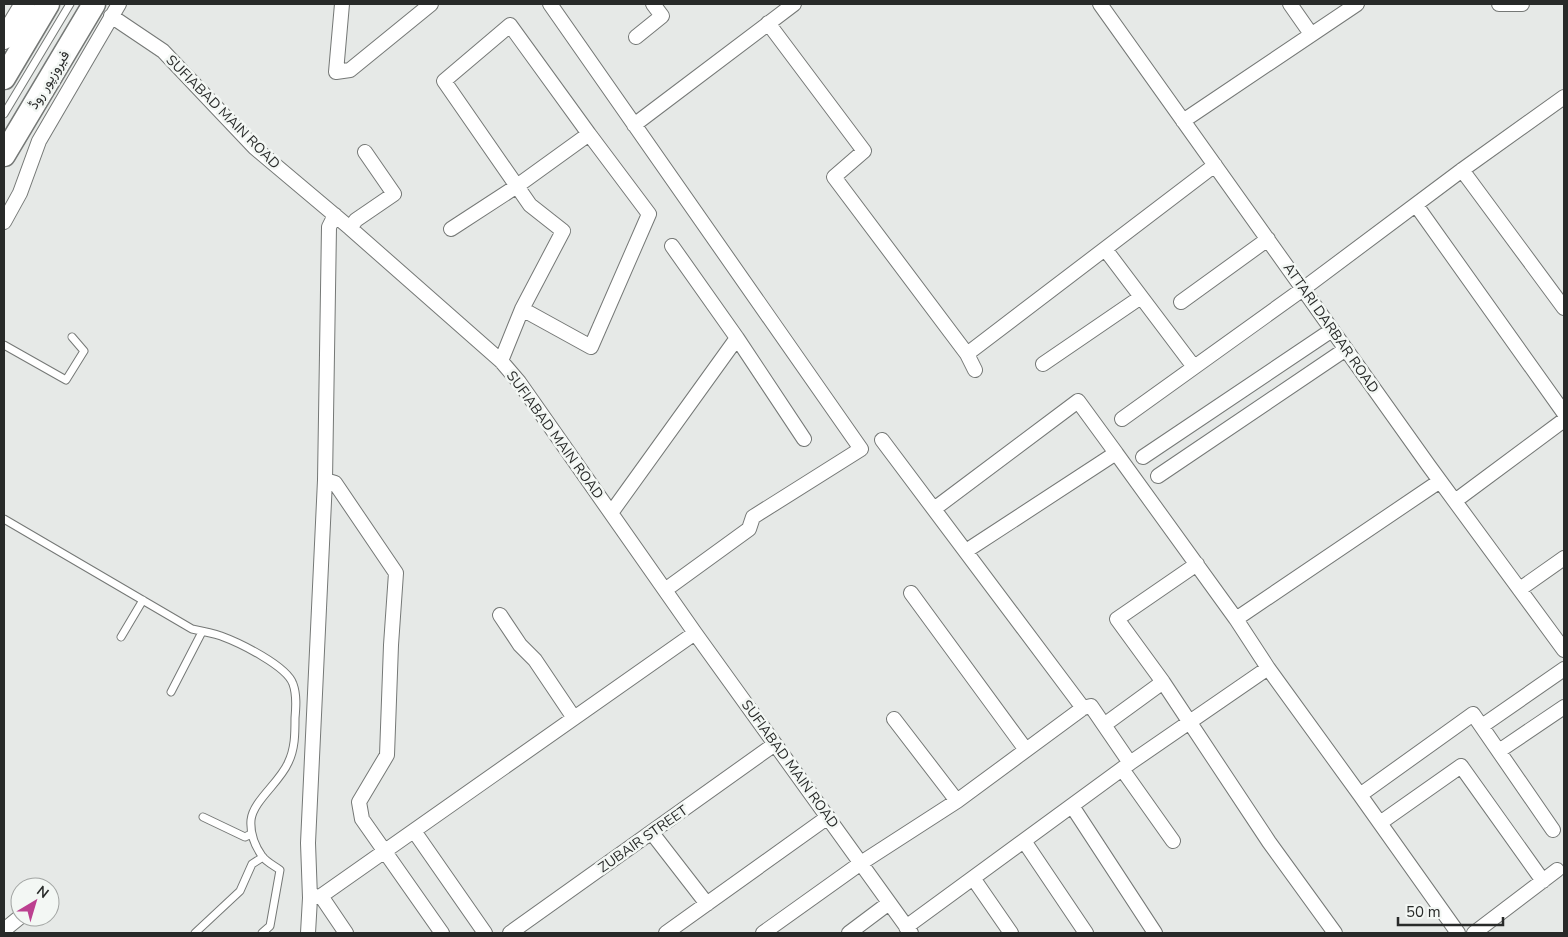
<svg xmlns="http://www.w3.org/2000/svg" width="1568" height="937" font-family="'Nunito Sans',Vazirmatn,sans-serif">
  <rect width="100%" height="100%" fill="#e6e9e7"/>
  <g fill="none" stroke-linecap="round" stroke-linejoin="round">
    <defs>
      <path id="lane" d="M4 114 70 4
        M4 345 66 380 84 351 72 337
        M4 519 192 629C202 631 212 633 221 636 240 643 287 666 293 684 297 695 296 707 295 718 295 734 295 749 288 763 280 782 253 801 251 820 250 833 255 846 262 856 266 862 275 866 280 870L270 926 262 933
        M121 637 143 600
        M171 692 202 632
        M203 817 245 837 251 834
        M195 933 240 891 252 864 263 857"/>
      <path id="street" d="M342 4 336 72 350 70 431 4
        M550 4 861 449 753 517 749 529 665 590
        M1100 4 1429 466 1564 650
        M1290 4 1311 34
        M1499 4H1522
        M111 16 163 51 255 148 350 228 501 361 519 382 695 633 911 933
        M768 23 864 151 834 177 967 354
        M636 37 662 16 653 4
        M1183 121 1357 4
        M634 125 794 4
        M1462 170 1564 308
        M1416 205 1564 413
        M4 222 20 193 39 141 119 4
        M350 228 356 220 394 194 365 152
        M451 229 517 186 589 134 649 214 591 347 522 309
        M1105 249 1194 367
        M1181 302 1268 239
        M737 338 804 439
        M501 361 522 309 563 231 530 205 444 81 510 25 589 134
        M1043 364 1141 297
        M975 370 967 354 1215 165
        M1122 419 1303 289 1462 170 1564 97
        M882 440 1083 708 957 801
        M1143 457 1332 330
        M1158 476 1346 349
        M325 480 335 483 396 573 391 645 387 755 359 802 362 819 442 933
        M1455 501 1564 420
        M934 509 1078 401 1116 453
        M611 513 737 338 672 246
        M966 551 1116 453 1236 619 1268 668 1360 795 1458 933
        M1520 589 1564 558
        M911 593 1026 750
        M500 615 520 645 535 660 574 718
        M1236 619 1440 481
        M1163 682 1269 842 1335 933
        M1104 725 1163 682 1117 619 1197 564
        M1482 726 1564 669
        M1499 751 1564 707
        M1130 763 1268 668
        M1122 769 1173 841
        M1360 795 1473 714 1553 830
        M1072 806 1155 933
        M1380 823 1461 766 1543 881
        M414 831 485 933
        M652 833 707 904
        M1024 841 1086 933
        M973 878 1011 933
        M321 896 346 933
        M310 898 321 896 695 633
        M906 927 1130 763 1091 706 1083 708
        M4 930 20 917
        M308 933 310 898 308 843 325 480 329 227 335 215
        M510 933 775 744
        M666 933 828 817
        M763 933 861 863 957 801 894 719
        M849 933 889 903
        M1474 933 1557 870"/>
      <path id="secondary" d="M4 39 25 4"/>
      <path id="primary" d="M4 78 48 4
        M4 155 94 4"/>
    </defs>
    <use href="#lane" stroke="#757876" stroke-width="9"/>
    <use href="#street" stroke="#757876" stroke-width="16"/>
    <use href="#secondary" stroke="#757876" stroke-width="22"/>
    <use href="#primary" stroke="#757876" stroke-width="25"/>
    <use href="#lane" stroke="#fff" stroke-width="7"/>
    <use href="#street" stroke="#fff" stroke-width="14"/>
    <use href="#secondary" stroke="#fff" stroke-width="20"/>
    <use href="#primary" stroke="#fff" stroke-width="22"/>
  </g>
  <g text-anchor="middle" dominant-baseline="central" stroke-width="5" stroke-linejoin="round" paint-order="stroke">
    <g font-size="14" fill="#282a29" stroke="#f3f7f4">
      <text transform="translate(49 80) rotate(-59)">فیروزپور روڈ</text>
      <text transform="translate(223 112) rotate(45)">SUFIABAD MAIN ROAD</text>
      <text transform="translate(1331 328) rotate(55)">ATTARI DARBAR ROAD</text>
      <text transform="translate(555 435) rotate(54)">SUFIABAD MAIN ROAD</text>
      <text transform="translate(790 764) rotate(54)">SUFIABAD MAIN ROAD</text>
      <text transform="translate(643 839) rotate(-35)">ZUBAIR STREET</text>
    </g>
  </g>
  <rect width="1568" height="937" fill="none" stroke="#282a29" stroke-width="10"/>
  <g transform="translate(35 902) rotate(38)"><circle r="24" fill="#f3f7f4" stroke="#a2a5a3"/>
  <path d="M0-4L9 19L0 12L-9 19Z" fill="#bc4090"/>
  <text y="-8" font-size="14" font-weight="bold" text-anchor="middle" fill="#282a29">N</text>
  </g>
  <path d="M1398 917v8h105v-8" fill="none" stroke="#282a29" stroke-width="2.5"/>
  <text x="1406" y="917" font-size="15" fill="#282a29" stroke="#f3f7f4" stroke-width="4" paint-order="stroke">50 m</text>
</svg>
